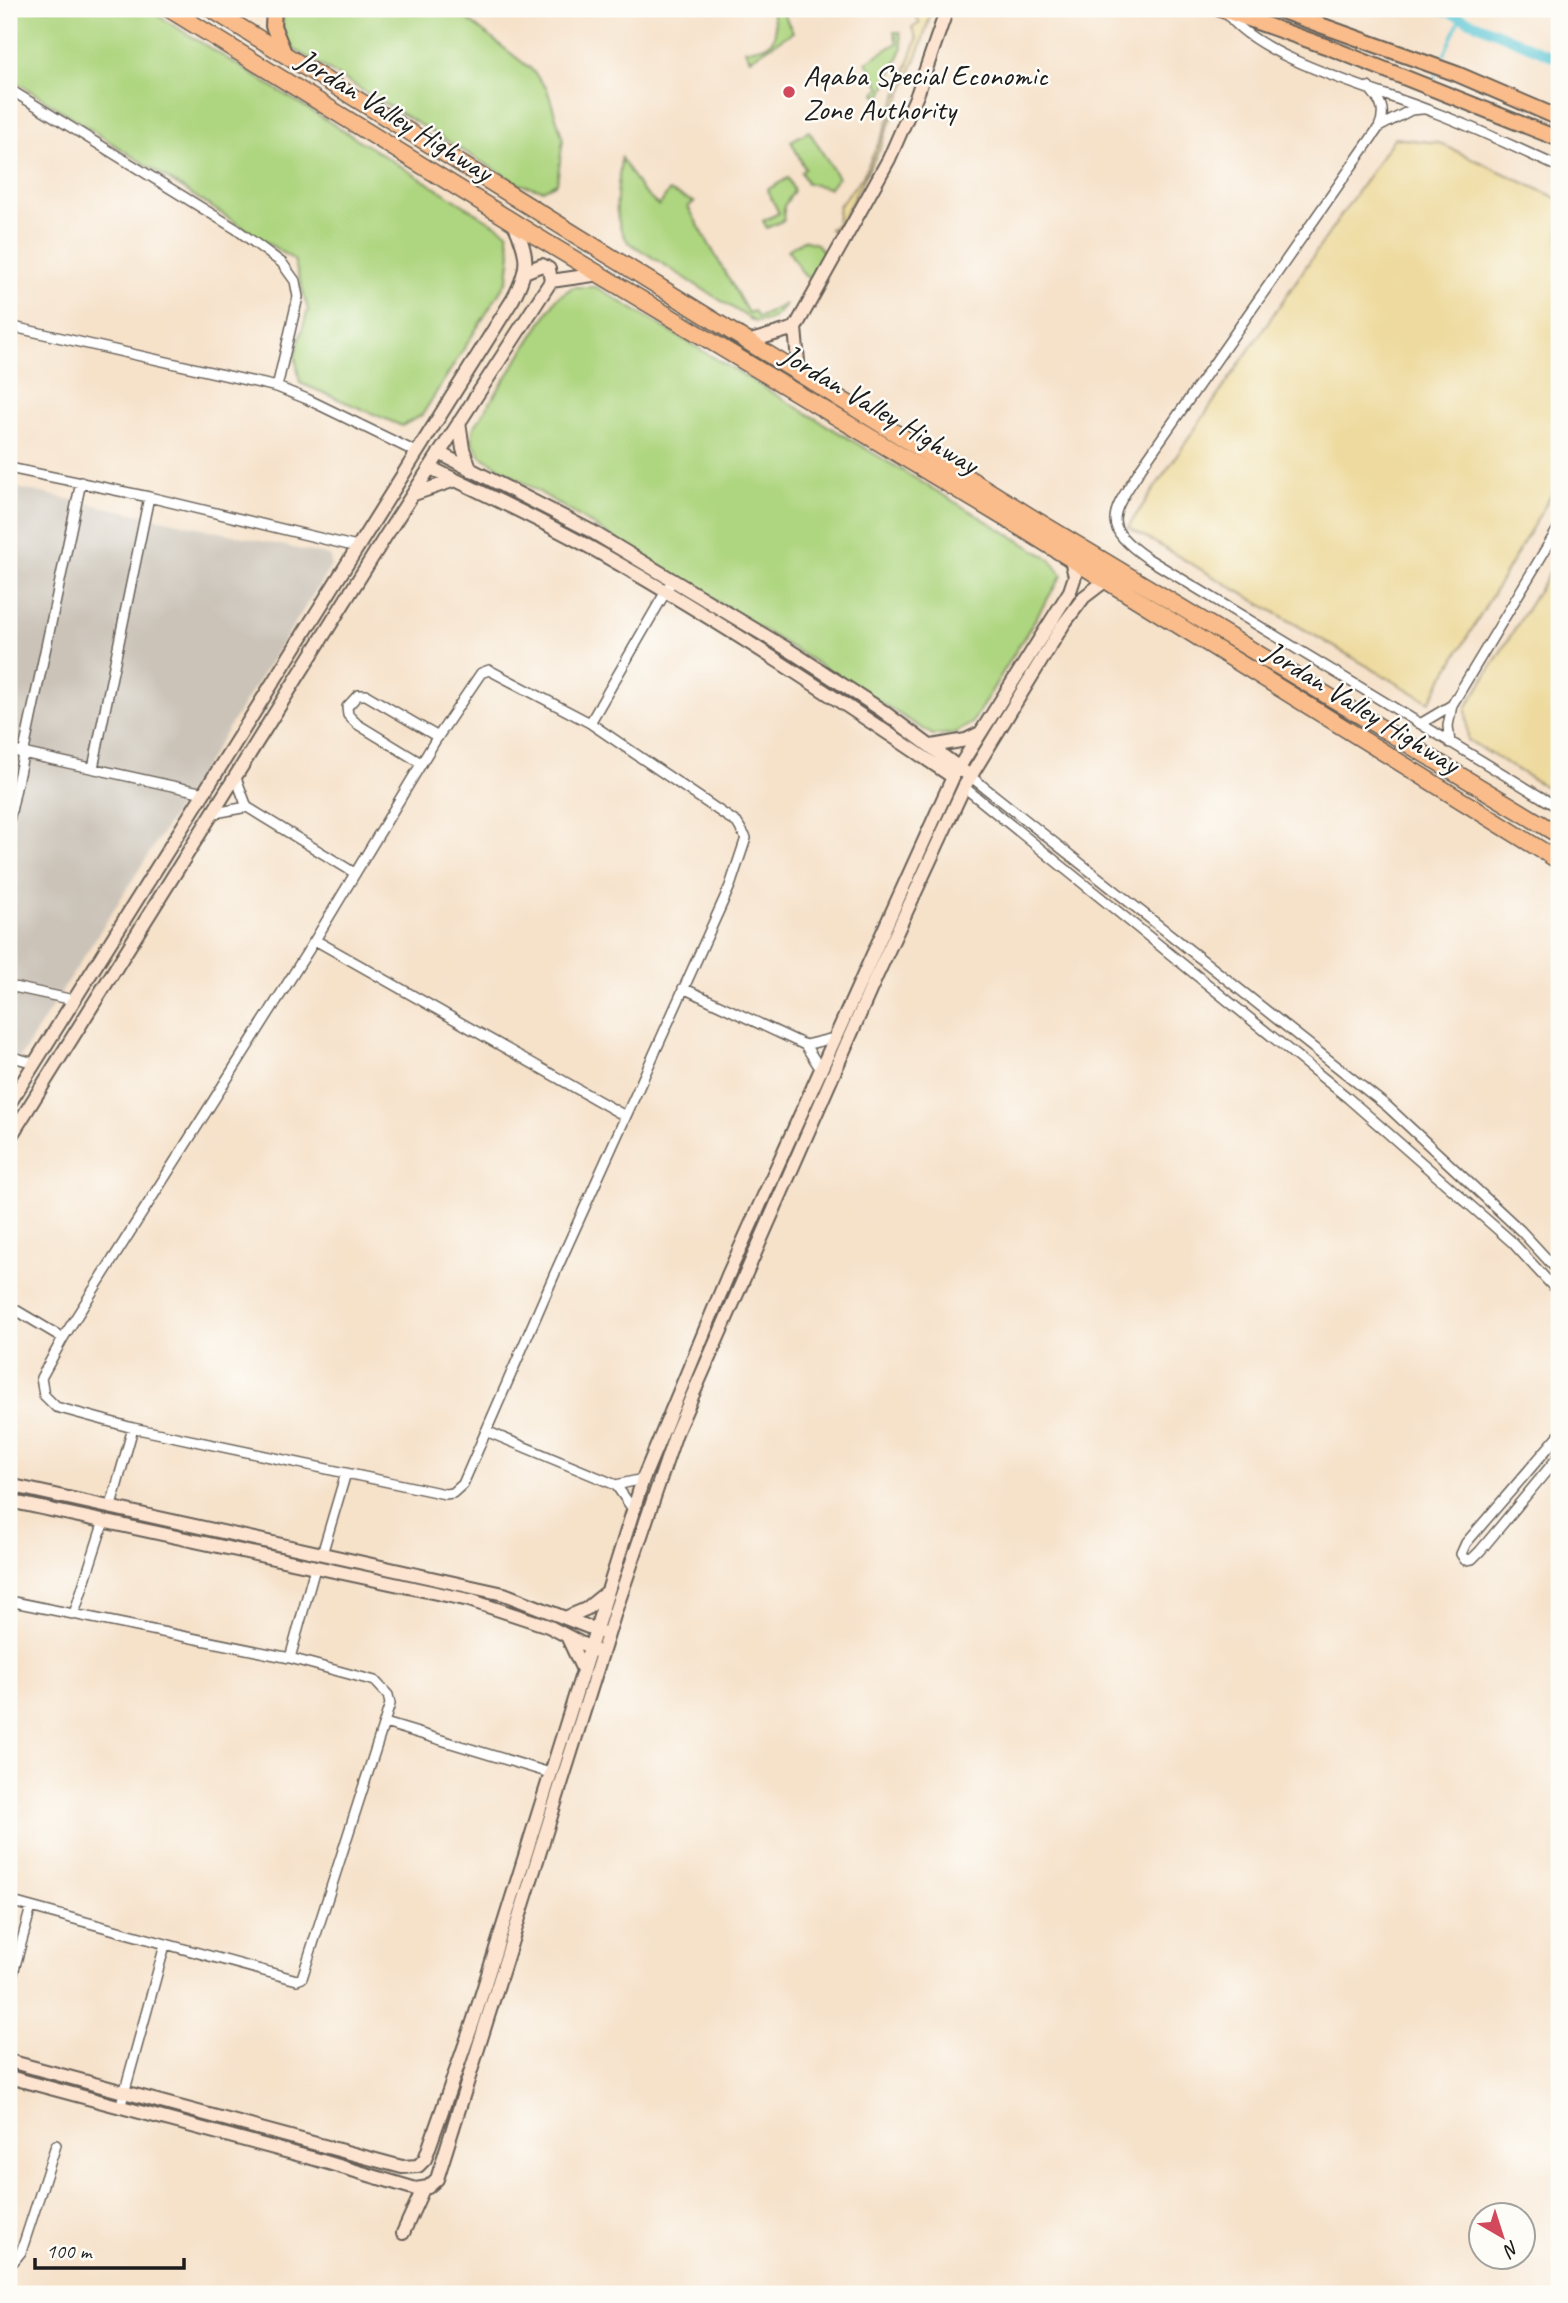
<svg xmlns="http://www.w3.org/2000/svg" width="1568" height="2303" font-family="Caveat,sans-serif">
  <rect width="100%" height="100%" fill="#fdfcf7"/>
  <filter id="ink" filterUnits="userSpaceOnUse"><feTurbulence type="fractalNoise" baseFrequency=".0143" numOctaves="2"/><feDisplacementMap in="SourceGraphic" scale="14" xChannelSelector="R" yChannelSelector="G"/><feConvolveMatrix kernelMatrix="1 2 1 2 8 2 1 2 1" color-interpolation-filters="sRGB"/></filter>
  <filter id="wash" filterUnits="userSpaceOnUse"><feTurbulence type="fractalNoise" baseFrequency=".00686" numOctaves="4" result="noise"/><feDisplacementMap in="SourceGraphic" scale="28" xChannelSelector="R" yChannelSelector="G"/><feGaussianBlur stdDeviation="1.57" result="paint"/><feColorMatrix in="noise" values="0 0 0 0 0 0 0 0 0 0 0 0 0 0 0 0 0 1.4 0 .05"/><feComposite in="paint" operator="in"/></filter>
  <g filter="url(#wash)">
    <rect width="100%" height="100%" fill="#f6e1c9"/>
    <path fill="#cbc3b8" d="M9 486 330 556 331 566 9 1075Z"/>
    <path fill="#aed57f" stroke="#65784e" stroke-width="2" d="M9 9H147L507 232 511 253 508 279 422 415 402 426 300 383 295 355 308 310 294 260 9 77Z
      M284 9H454L531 69 547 89 563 139 557 183 543 190 519 184 287 45 282 25Z
      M771 9H781L793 32 750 59 745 50C751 47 755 49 762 47 781 42 775 23 771 9Z
      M894 32H900L902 49 882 95 878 98 875 93 881 88 866 62 897 43Z
      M809 131 838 178 829 188 807 183 801 172 805 169 791 141Z
      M621 158 642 191 659 206 669 191 694 202 688 207 748 313 754 311 758 318 786 304C777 316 771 322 755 322L628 242C609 216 619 188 621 158Z
      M788 178 794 191 784 206V220L767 228 763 221 779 213 767 190Z
      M803 240 817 244 828 258 813 281 804 275 788 250Z
      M573 287H596L1050 559 1062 575 972 723 953 734 933 735 481 456 472 442 473 429 557 298Z"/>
    <path fill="#eeda9e" stroke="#857b5d" stroke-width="2" d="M912 9H932L921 46 879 150 835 233 830 229 837 224 839 206 863 176 884 132 917 39 912 28 920 23Z
      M1394 138 1439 143 1559 199V482L1429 702 1128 527Z
      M1559 557V795L1468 740 1466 708Z"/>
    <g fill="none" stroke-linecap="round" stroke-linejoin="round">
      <path stroke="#5bc6d5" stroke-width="2.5" d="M1441 62 1461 16
        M1432 85 1437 71"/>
      <path stroke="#5bc6d5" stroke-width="10" d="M1441 9 1559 59"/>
    </g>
  </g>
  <g filter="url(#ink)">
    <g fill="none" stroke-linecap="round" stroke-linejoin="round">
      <defs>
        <path id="street" d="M1226 12C1257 59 1381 91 1436 113 1478 129 1518 149 1559 167
          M1368 87C1380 100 1387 110 1379 127L1141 468C1113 513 1098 524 1147 558L1559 808
          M9 89 236 229 282 263 295 281 298 297 277 387
          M1379 127 1411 110 1422 109
          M9 326 277 387 307 399 418 453
          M9 468 149 497 357 547
          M489 670 590 723 737 823 746 838 730 886 555 1273 463 1484 453 1493 445 1494 133 1428 56 1407 44 1395 41 1378 63 1338 315 940 435 741 481 673Z
          M590 723 673 579
          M1420 724 1452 705
          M1450 743 1448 726 1452 705 1559 527
          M9 750 204 793
          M421 763 357 724 348 715 347 707 358 695H366L438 737
          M93 768 149 497
          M970 776 1388 1107 1521 1231 1559 1272
          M236 778 247 807 353 872
          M964 787 1348 1098 1512 1242 1559 1293
          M215 813 247 807
          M9 821 81 482
          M315 940 625 1116
          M9 986 74 1000
          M683 988 805 1045 820 1068
          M805 1045 834 1038
          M9 1056 34 1063
          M9 1306 63 1338
          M486 1431 616 1485 632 1508
          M1559 1435 1466 1543 1461 1554 1465 1560 1472 1559 1480 1551 1559 1456
          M616 1485 643 1479
          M111 1506 133 1428
          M322 1554 346 1473
          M9 1601 290 1658 375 1681 388 1695 390 1704 302 1978 297 1980 9 1901
          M74 1614 104 1521
          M290 1658 315 1568
          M385 1723 550 1773
          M9 1988 31 1907
          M120 2108 165 1945
          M9 2267 21 2252 56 2145"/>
        <path id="secondary" d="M551 281 600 274
          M751 341 795 328
          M799 373 795 328 889 159 917 95 947 9
          M459 422 463 449 471 470
          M439 453 591 531 789 650 880 709 970 776
          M414 494 455 480
          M932 746 966 740 978 734
          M956 772 1070 591 1075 576 1071 560
          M9 1104 513 299C530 267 529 255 513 222
          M9 1139 385 537 551 281 549 269 542 265 527 271
          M9 1485 504 1594 601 1632
          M9 1501 469 1600 548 1626 596 1651
          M567 1617 586 1609 607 1592
          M567 1636 583 1670
          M9 2061 402 2167 418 2166 425 2159 473 2022 643 1479 728 1275 953 777C839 700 726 625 607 557 550 524 490 497 431 468
          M9 2077 315 2159 416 2189 428 2187 437 2179 616 1609 676 1433 876 977 964 787 1063 625 1084 597 1105 581
          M403 2233 423 2189"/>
        <path id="primary" d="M274 9 273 26 285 55
          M1220 9 1328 47 1559 139
          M1276 9 1457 74 1559 118"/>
        <path id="highway" d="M169 9 544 241 1023 529 1559 861
          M211 9 1031 517 1559 835"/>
      </defs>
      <use href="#street" stroke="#686159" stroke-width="12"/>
      <use href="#secondary" stroke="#686159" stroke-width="16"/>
      <use href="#primary" stroke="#686159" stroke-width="18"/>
      <use href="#highway" stroke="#686159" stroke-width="19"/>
      <use href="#street" stroke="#fff" stroke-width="9"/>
      <use href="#secondary" stroke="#fde4d0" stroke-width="12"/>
      <use href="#primary" stroke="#f9bc8a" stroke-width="14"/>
      <use href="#highway" stroke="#f9bc8a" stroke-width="16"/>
    </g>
  </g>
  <circle fill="#d1495b" stroke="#fdfcf7" stroke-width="2.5" cx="789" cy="92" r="7"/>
  <g text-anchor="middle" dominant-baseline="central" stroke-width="5" stroke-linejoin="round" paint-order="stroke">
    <g font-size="30" fill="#1c1c1c" stroke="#fdfcf7" text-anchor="start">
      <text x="803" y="75">Aqaba Special Economic<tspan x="803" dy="34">Zone Authority</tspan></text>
    </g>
    <g font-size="30" fill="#1c1c1c" stroke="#fdfcf7">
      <text transform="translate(395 115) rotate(32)">Jordan Valley Highway</text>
      <text transform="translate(880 409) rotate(31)">Jordan Valley Highway</text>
      <text transform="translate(1362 707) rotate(32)">Jordan Valley Highway</text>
    </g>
  </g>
  <rect width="1568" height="2303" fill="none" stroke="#fdfcf7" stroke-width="35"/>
  <g transform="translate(1502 2236) rotate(141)"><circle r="33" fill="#fdfcf7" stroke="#a3a29f" stroke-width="2"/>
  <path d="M0-5L12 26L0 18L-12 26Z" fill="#d1495b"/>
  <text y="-10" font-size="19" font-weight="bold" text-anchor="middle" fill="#1c1c1c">N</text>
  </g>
  <path d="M35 2258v10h149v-10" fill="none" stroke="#1c1c1c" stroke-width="3.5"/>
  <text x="46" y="2258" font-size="21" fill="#1c1c1c" stroke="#fdfcf7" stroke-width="5" paint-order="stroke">100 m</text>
</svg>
